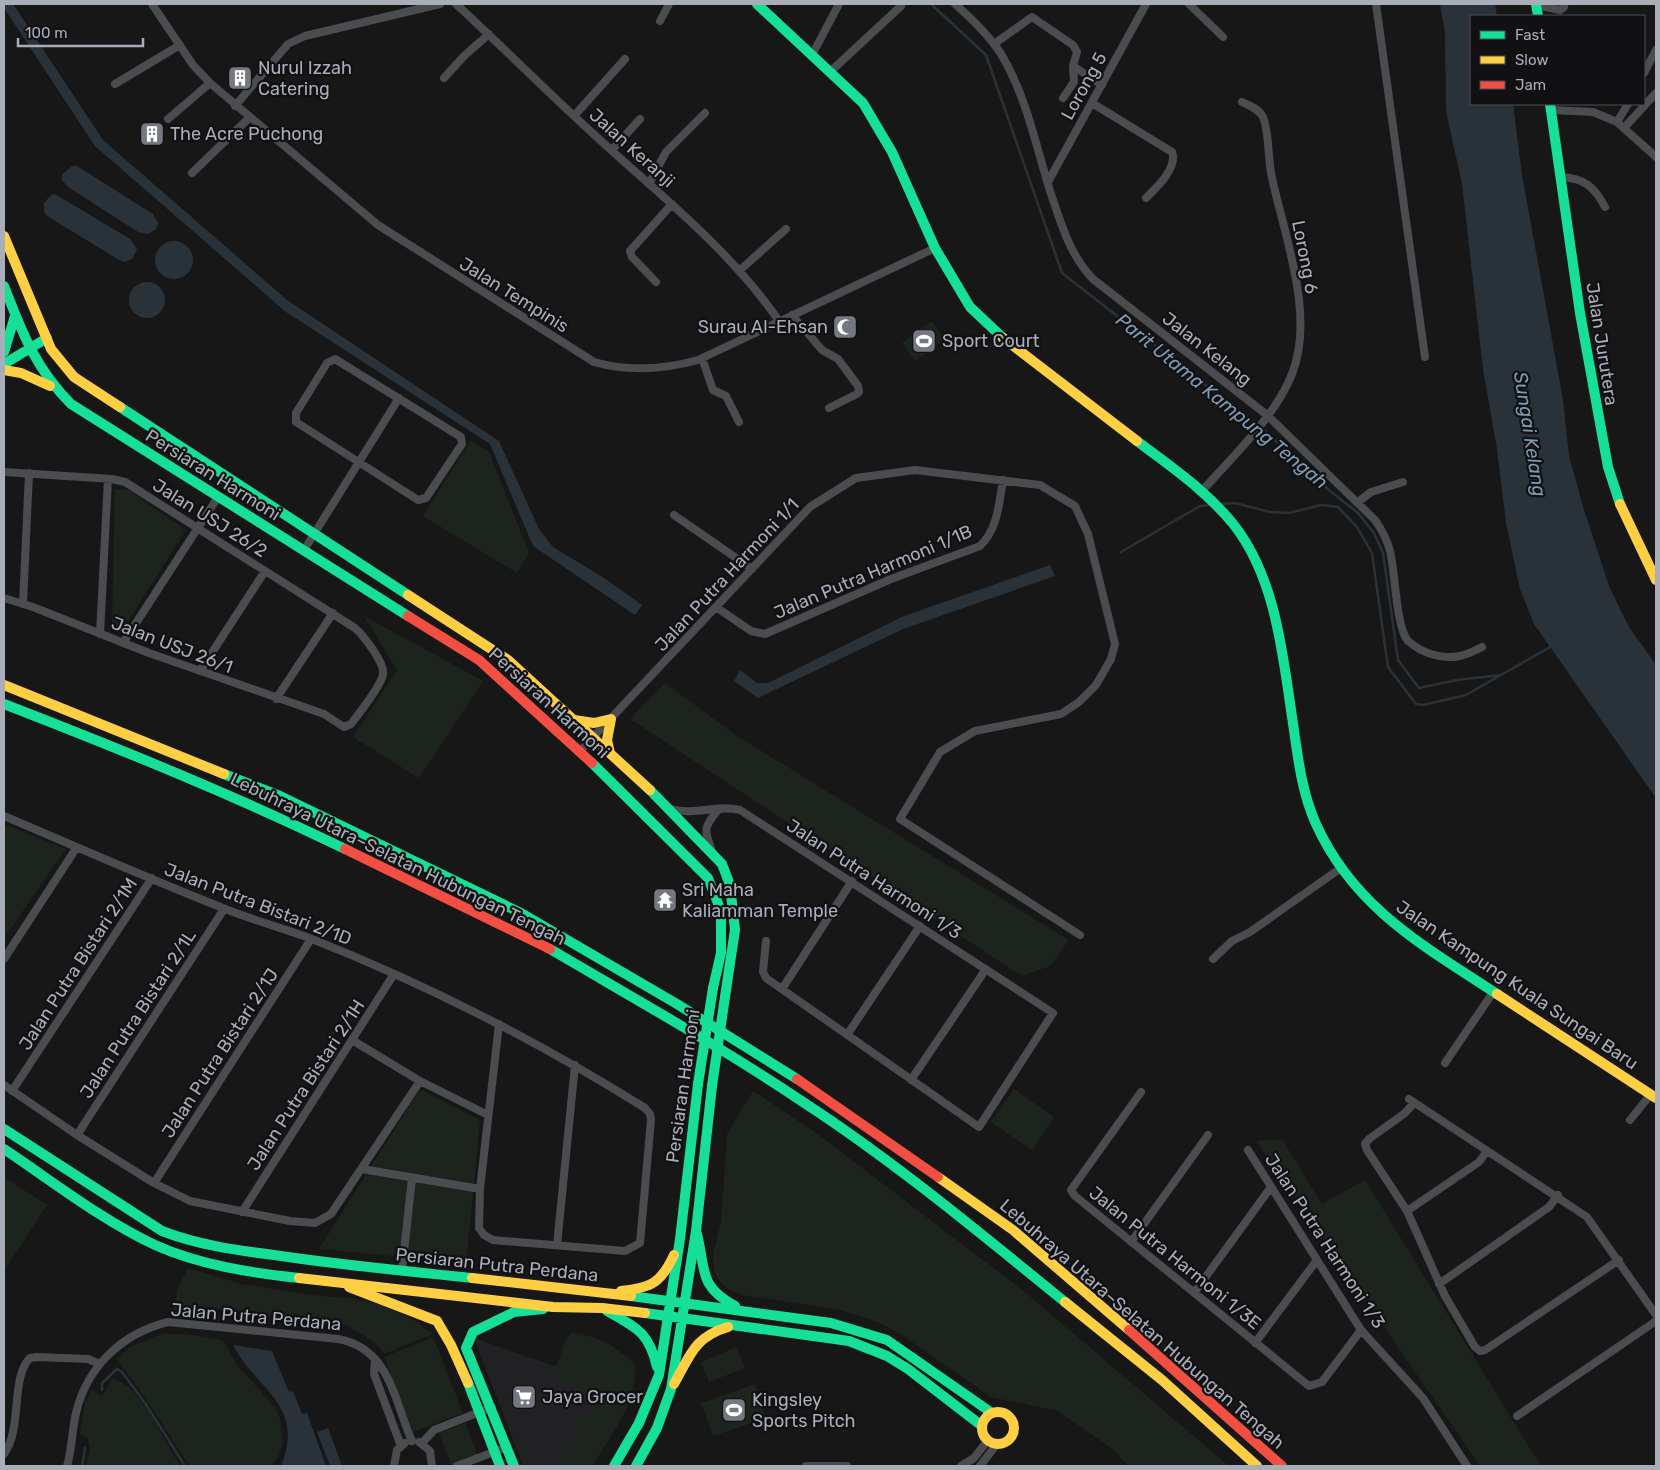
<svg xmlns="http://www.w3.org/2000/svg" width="1660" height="1470" font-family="Rubik,sans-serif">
  <rect width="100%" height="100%" fill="#171717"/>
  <path fill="#212123" d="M474 1338 560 1368 602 1398 597 1424 568 1466H523Z"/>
  <path fill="#1d241e" d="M932 321 945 339 915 361 902 343Z
    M471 440 489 452 529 553 517 573 423 516Z
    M115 489 128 490 186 530 126 624 112 626Z
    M364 616 483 681 419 778 353 737 397 670Z
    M665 683 737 736 1069 940 1050 966 1022 976 630 719Z
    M4 824 66 849 4 938Z
    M420 1089 480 1120 466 1263 319 1249Z
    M1014 1089 1054 1117 1032 1150 991 1122Z
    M753 1091 812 1130 1020 1288 1229 1466H1128L1113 1449 1057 1411 991 1397 902 1335 878 1322 841 1310 743 1295 731 1291 720 1282 714 1270 713 1255 721 1222 727 1134Z
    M1282 1139 1322 1204 1365 1180 1541 1466H1480L1256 1141Z
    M4 1177 47 1205 4 1271Z
    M188 1268 241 1284 320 1296 352 1298 382 1305 414 1320 433 1334 384 1354 375 1343 348 1326 198 1306 173 1311 178 1287Z
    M572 1332C602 1338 612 1344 635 1364 637 1404 612 1434 592 1466H557L555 1462 567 1457 564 1449 577 1444 576 1440 583 1438 576 1420 591 1414C593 1392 586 1393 571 1380L561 1384 557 1375 550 1368 557 1365 565 1341Z
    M161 1334H185L223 1340 238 1366 276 1409C284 1425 287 1456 269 1466H189L152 1408 117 1359 130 1347Z
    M433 1337 463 1413 413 1432 384 1357Z
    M736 1347 745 1368 709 1382 701 1362Z
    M113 1378C143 1387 163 1442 181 1466H86L90 1448 87 1437 80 1434 85 1402 91 1390 102 1396Z
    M755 1384 766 1418 713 1436 701 1403Z
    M465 1423 478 1456 452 1466 439 1433Z"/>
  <path fill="#2a3239" d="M4 4H13L103 140 287 300 499 441 539 529 553 547 604 578 642 605 635 615 533 546 490 444 286 312 95 146 4 8Z
    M1440 4H1495L1497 16H1471V104H1513L1522 175 1563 400 1569 456 1584 510 1609 586 1629 627 1656 665V798L1534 624 1520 589 1506 523 1497 449 1483 369 1462 184 1446 111 1445 33Z
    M72 166H77L153 214 158 223 156 229 148 234 138 232 68 187 62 180V175Z
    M55 194 130 239 137 249 132 259 125 262 119 260 47 216 44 212V203L51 195Z
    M155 260a19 19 0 1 1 38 0a19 19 0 1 1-38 0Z
    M129 300a18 18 0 1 1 36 0a18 18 0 1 1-36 0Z
    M1050 565 1055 576 903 629 758 698 734 681 740 670 757 683H768L904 616Z
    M233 1345 272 1351 289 1392 293 1391 302 1414 307 1413 326 1466H281C306 1405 257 1391 233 1345Z
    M328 1428 342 1466H330L317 1432Z"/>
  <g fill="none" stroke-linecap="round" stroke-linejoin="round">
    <path stroke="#2a3239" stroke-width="2.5" d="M931 4 986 55 1062 273 1265 431 1329 490 1358 513 1374 533 1383 553 1398 660 1419 688 1457 680 1501 675 1552 646
      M1220 504 1235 503 1270 512 1289 513 1321 505 1338 507 1357 527 1372 553 1388 667 1416 704 1423 705 1466 695 1499 676
      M1121 552 1200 506 1212 505
      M102 1390V1383L117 1369 122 1372 145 1403 185 1466
      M82 1466 85 1448"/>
    <path stroke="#4b4c50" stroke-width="8" d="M152 4 193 65 210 83 378 225 594 362C629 372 662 370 698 360L935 248
      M456 4C504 48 550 95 599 139 662 197 730 250 779 321
      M955 4C972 19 989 35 1001 54 1026 95 1036 146 1050 191 1061 223 1069 254 1093 279L1267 415 1375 520C1382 530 1387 539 1390 551 1395 570 1396 628 1408 641 1414 646 1424 652 1431 654 1452 660 1463 657 1482 647
      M1189 4 1223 37
      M1376 4 1425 357
      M1536 5 1560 10 1564 7
      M660 21 669 4
      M994 44 1032 17 1073 45 1077 52 1073 66 1102 85
      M812 55 839 4
      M830 72 901 6
      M1644 73 1656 50
      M444 78 464 56 489 34
      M115 84 180 45
      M1063 98 1074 82 1073 66
      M1092 103 1172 152C1178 168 1156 188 1146 198
      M235 106 288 44 305 36 440 4
      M1551 110 1593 112 1617 122 1656 157
      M574 116 625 59
      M168 119 210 83
      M1617 122 1628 104
      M1624 128 1656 93
      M612 150 640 119
      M192 173 249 118
      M1560 177C1584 178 1594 186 1605 207
      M1048 182 1146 4
      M649 184 666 152 705 113
      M739 271 786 229
      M656 282 632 257 630 251 672 204
      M792 315 822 350 838 359 858 386 859 392 857 394 829 408
      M702 358 713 390 726 396 739 422
      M335 359 461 437 462 444 426 498 418 500 296 422V413L327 363Z
      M4 472 112 479 125 482 355 628C363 635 385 663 383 674 382 684 358 715 351 724L344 727 324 714 149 653 33 607 4 598
      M1202 491C1233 456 1275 417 1292 374 1316 314 1283 233 1271 173 1268 157 1269 131 1263 117 1259 109 1250 106 1242 102
      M1358 502 1371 492 1403 482
      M674 515 752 569
      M304 550 399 398
      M23 604 29 473
      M716 607 751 631 765 634 891 579 980 546C998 529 999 503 1003 480
      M100 634 108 479
      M123 643 218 497
      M200 671 265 571
      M276 699 333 613
      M580 751 810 507 856 478 915 470 1040 485 1075 506 1088 534 1115 644 1111 659 1096 685 1079 702 1061 714 975 731 940 752 900 819 1080 935
      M671 809C695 816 716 804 740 810L1053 1013 979 1127 766 978 763 972 766 941
      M4 816C77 847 149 879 223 908 252 920 283 928 312 939 428 985 539 1042 645 1108L650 1114 651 1120 640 1243 625 1251 493 1240 484 1235 479 1228 480 1189 499 1024
      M712 851C704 830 703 827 719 809
      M4 959 77 847
      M1213 959 1232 941 1250 932 1341 868
      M782 989 852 881
      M847 1035 920 926
      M352 1040 420 1081 488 1115
      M1445 1063 1494 991
      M911 1080 986 969
      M4 1085 77 1135 154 1183 190 1201 290 1221 315 1223 331 1214 420 1081
      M12 1091 152 878
      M1141 1092 1071 1190 1075 1196 1309 1386 1322 1382 1361 1330
      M1409 1099 1587 1217 1656 1315
      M1414 1103 1405 1113 1369 1139 1365 1144 1367 1150 1407 1211 1445 1296 1475 1347 1480 1351 1485 1350 1619 1260
      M1630 1120 1651 1094
      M77 1135 224 909
      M1248 1150 1361 1330 1423 1398 1467 1466
      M362 1169 480 1189
      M154 1183 311 939
      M1407 1211 1479 1162 1487 1151
      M242 1212 394 974
      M1131 1242 1208 1135
      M557 1245 575 1065
      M402 1270 412 1178
      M1439 1284 1549 1207 1558 1195
      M1194 1293 1271 1187
      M1255 1343 1317 1260
      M375 1359 374 1374 401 1446
      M1517 1416 1656 1321
      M419 1442 430 1451 432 1466
      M422 1443 434 1430 492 1407
      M4 1454C23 1428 10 1378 30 1358L37 1357 88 1359 100 1364
      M67 1466C72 1449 72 1430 76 1413 87 1366 123 1333 168 1322L338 1339C390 1348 394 1401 412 1441
      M394 1466 397 1450 405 1443
      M457 1466 507 1447
      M806 1466H847
      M961 1466 974 1458 988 1440
      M980 1466 997 1444"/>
    <path stroke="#16e098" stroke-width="10" d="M757 4 863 103 892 152 935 248 970 307 1003 338
      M1536 4 1538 16
      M1550 104 1580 313 1608 467 1620 504
      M4 286C22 332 35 368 71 404L408 616
      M4 352 15 316
      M4 364 47 338
      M120 407 408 595
      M1137 441C1171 467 1207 491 1234 525 1274 576 1282 648 1291 710 1297 748 1300 789 1316 824 1354 908 1424 946 1497 994
      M4 704C120 749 234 795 345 849
      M592 763 708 878 721 911V953L713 988
      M224 774 280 796 521 913 677 1004 797 1079
      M650 790 722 864 730 885 735 930 726 990
      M550 949C635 999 721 1047 803 1102 895 1162 980 1233 1065 1302
      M4 1129 162 1231C198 1245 235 1250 274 1255 340 1265 406 1271 472 1278
      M4 1149C52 1181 103 1221 155 1245 199 1265 252 1273 299 1278
      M697 1234C706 1270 698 1286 735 1306
      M631 1296 831 1323 887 1340 992 1413
      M607 1311C637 1328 649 1332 657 1367
      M645 1313 849 1341 887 1356 908 1369 982 1426
      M468 1383 500 1466
      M514 1466 466 1348 473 1332 514 1312 543 1309
      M614 1466 639 1423 659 1375 680 1239 698 1084
      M636 1466 657 1428 671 1389 696 1231 712 1086"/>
    <path stroke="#ffcf43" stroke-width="10" d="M4 236 51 349 74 377 120 407
      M1003 338 1137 441
      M4 370 21 373 50 386
      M1620 504 1656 580
      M408 595 508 660 650 790
      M4 685 224 774
      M574 720 594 723 611 719 607 740 610 753
      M1497 994 1656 1098
      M938 1177 1013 1230 1129 1330
      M299 1278 553 1307 602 1308 645 1313
      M472 1278 631 1296
      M349 1287 437 1321 451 1345 468 1383
      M621 1291C651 1288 661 1283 674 1255
      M1065 1302 1162 1380 1257 1466
      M674 1384C690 1356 694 1337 728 1327
      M982 1428a16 16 0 1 1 32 0a16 16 0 1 1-32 0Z"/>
    <path stroke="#f24e42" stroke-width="10" d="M408 616 479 660 592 763
      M345 849 550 949
      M797 1079 938 1177
      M1129 1330 1282 1466"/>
    <path stroke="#16e098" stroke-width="10" d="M698 1084 713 988
      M712 1086 726 990"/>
  </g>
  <defs>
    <symbol id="building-square" viewBox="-11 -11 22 22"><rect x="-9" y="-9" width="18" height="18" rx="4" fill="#757880" stroke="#111113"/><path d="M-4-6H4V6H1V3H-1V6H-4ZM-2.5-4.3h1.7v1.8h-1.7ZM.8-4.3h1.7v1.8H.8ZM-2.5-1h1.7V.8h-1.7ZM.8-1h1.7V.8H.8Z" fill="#fff"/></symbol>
    <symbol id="mosque-square" viewBox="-11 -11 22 22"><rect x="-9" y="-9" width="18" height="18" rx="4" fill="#757880" stroke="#111113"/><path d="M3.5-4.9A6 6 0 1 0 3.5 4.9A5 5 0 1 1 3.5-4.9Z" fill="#fff"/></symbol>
    <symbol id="stadium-square" viewBox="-11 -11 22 22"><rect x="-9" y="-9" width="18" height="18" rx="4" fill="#757880" stroke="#111113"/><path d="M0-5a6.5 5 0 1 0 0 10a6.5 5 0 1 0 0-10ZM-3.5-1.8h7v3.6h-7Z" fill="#fff"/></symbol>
    <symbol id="temple-square" viewBox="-11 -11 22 22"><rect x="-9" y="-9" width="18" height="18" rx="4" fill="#757880" stroke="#111113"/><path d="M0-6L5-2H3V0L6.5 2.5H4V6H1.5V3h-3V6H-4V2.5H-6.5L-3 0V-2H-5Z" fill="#fff"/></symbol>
    <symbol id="supermarket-square" viewBox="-11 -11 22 22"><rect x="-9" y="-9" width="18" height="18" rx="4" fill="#757880" stroke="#111113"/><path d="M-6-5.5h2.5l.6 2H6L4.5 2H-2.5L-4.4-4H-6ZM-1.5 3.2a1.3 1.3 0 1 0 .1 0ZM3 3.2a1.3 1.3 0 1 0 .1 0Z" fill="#fff"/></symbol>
  </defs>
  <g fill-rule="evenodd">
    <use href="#building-square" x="226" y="64" width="28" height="28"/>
    <use href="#building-square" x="138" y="120" width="28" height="28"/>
    <use href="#mosque-square" x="831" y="313" width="28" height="28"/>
    <use href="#stadium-square" x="910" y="327" width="28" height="28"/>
    <use href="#temple-square" x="651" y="886" width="28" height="28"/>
    <use href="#supermarket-square" x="510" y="1383" width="28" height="28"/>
    <use href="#stadium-square" x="720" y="1396" width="28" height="28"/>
  </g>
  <g text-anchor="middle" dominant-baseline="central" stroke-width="4.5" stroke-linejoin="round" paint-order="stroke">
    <g font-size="18" fill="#a8adb8" stroke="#111113" text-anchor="start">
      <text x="258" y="68">Nurul Izzah<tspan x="258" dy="21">Catering</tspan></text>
      <text x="170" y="134">The Acre Puchong</text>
      <text x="828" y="327" text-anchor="end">Surau Al-Ehsan</text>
      <text x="942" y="341">Sport Court</text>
      <text x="682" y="890">Sri Maha<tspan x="682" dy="21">Kaliamman Temple</tspan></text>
      <text x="542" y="1397">Jaya Grocer</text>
      <text x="752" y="1400">Kingsley<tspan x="752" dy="21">Sports Pitch</tspan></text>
    </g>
    <g font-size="18" fill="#a8adb8" stroke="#111113">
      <text transform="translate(1084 86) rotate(-61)">Lorong 5</text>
      <text transform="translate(632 148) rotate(42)">Jalan Keranji</text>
      <text transform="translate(1305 257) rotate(79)">Lorong 6</text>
      <text transform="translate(514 295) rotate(32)">Jalan Tempinis</text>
      <text transform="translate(1602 344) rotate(81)">Jalan Jurutera</text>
      <text transform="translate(1207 349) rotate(38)">Jalan Kelang</text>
      <text transform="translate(213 475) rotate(32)">Persiaran Harmoni</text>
      <text transform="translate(210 518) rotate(32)">Jalan USJ 26/2</text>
      <text transform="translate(873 572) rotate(-23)">Jalan Putra Harmoni 1/1B</text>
      <text transform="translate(727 575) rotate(-47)">Jalan Putra Harmoni 1/1</text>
      <text transform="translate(172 645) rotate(21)">Jalan USJ 26/1</text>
      <text transform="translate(549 703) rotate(42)">Persiaran Harmoni</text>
      <text transform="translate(398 859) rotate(26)">Lebuhraya Utara–Selatan Hubungan Tengah</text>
      <text transform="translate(874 879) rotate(33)">Jalan Putra Harmoni 1/3</text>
      <text transform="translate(258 904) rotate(21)">Jalan Putra Bistari 2/1D</text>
      <text transform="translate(78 964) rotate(-57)">Jalan Putra Bistari 2/1M</text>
      <text transform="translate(1517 985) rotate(34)">Jalan Kampung Kuala Sungai Baru</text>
      <text transform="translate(138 1014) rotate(-57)">Jalan Putra Bistari 2/1L</text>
      <text transform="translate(220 1053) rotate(-57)">Jalan Putra Bistari 2/1J</text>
      <text transform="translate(306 1085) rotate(-57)">Jalan Putra Bistari 2/1H</text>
      <text transform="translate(683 1086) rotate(-82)">Persiaran Harmoni</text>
      <text transform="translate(1325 1241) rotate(57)">Jalan Putra Harmoni 1/3</text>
      <text transform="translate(1175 1258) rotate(39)">Jalan Putra Harmoni 1/3E</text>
      <text transform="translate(497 1265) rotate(6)">Persiaran Putra Perdana</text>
      <text transform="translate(256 1317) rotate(5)">Jalan Putra Perdana</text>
      <text transform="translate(1142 1324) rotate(41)">Lebuhraya Utara–Selatan Hubungan Tengah</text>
    </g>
    <g font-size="19" font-style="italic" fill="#7f9bb3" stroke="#111113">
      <text transform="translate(1222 401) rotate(39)">Parit Utama Kampung Tengah</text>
      <text transform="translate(1530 434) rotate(81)">Sungai Kelang</text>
    </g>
  </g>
  <rect width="1660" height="1470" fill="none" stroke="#a8adb8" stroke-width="10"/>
  <rect x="1470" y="15" width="175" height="90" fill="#111113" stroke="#4d4f55"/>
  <rect x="1480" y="31" width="25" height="8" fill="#16e098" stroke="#4d4f55"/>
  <text x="1515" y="40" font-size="15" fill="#a8adb8">Fast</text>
  <rect x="1480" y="56" width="25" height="8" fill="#ffcf43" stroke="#4d4f55"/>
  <text x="1515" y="65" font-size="15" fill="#a8adb8">Slow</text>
  <rect x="1480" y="81" width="25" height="8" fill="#f24e42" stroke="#4d4f55"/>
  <text x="1515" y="90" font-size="15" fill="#a8adb8">Jam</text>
  <path d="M18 38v8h125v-8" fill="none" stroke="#a8adb8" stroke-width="2.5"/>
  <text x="25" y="38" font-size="15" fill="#a8adb8" stroke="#111113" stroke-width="4" paint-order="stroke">100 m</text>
</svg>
